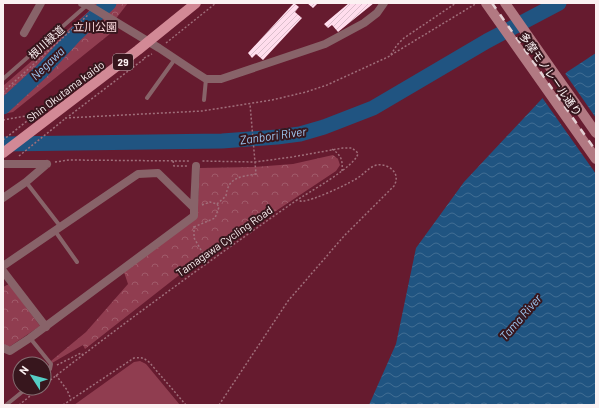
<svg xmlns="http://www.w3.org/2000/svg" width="599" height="408" font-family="Barlow,'Noto Sans JP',sans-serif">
  <defs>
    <pattern id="park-crowns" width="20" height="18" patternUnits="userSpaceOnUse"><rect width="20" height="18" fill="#903d50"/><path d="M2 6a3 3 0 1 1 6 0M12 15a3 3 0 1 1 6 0" fill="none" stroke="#a05a6a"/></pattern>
    <pattern id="water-waves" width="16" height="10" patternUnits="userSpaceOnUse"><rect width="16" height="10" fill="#205481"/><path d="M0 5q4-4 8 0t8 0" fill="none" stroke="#416d93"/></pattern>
    <pattern id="building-hatch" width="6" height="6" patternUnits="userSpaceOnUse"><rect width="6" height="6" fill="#ffdded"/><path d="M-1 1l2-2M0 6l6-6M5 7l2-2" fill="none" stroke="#dbbfcc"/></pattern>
  </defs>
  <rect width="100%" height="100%" fill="#661b2f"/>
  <path fill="url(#park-crowns)" d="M94 3H128L111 25 116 29 13 112 3 114V86L88 12Z
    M333 155 338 159 340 165 336 171 178 276 85 349 83 345 52 363 51 361 86 332 128 284 124 272 197 217 200 168 253 167 293 164Z
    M9 284 40 326 9 347 3 344V287Z"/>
  <path fill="#903d50" d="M140 361 146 364 180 405H74L134 362Z"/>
  <path fill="url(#water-waves)" d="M596 53V404L369 405 396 344 416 248 464 182 567 72Z"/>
  <path fill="#661b2f" d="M564 72 596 118V174L541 96Z"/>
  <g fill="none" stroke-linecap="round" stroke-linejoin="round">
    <path stroke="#205481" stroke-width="15" d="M3 107 42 71 76 34 109 3
      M3 144 222 141 277 137 300 134 324 127 373 108 487 41 559 3"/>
  </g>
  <path fill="url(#building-hatch)" d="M294 3 299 7 295 12 302 18 263 60 256 54 252 58 248 53Z
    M307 3H318L313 8Z
    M349 3H374L338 32 332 25 328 28 324 24Z"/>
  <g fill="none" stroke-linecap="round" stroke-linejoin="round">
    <path stroke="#a06f7b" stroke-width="1.5" stroke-dasharray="2 2" stroke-linecap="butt" d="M166 43 216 3
      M391 55 477 3
      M144 58 152 54
      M3 92 89 14
      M69 116 144 59
      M65 118 202 111 272 100 306 92 327 85 390 56 397 45 404 38 456 3
      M3 120 37 114 100 66
      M3 140 36 114
      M332 149C341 155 343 160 342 171
      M19 156 66 118
      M173 161 174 166H187
      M55 162 69 160 189 161
      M217 204 226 196C228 177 240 177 256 174L250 104
      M194 226V238L208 262
      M194 227 215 218 219 207 217 204 210 202 202 205
      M57 365 81 353 83 355
      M56 375 67 390 71 399
      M44 385C126 321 209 261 294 202 307 193 357 166 358 153L352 148H343L292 157 255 162 202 161
      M19 405 40 388
      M63 405 134 358C141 357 144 358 149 362L186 405
      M219 405 288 301 344 236 394 186C395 184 396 182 396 180 398 171 386 163 377 165 368 167 363 176 354 180 346 185 312 201 303 201 301 202 299 200 297 200"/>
    <path stroke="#886369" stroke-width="4" d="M3 79 87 5
      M147 98 175 59
      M204 100 206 79
      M26 182 60 226
      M55 231 77 262
      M30 338 51 364 50 369 44 374
      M6 405 27 388"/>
    <path stroke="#886369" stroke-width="8" d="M82 3 88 5 159 48 195 72 206 79H221L325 44 364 23 377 13 384 3
      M24 33 41 3
      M3 164H47
      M3 198 26 182 47 164
      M3 266 138 174 158 173 194 208 196 166
      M3 271 46 327
      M3 348 10 351 30 338 194 216V208"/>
    <path stroke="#b27982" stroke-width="10" d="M486 3 596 159
      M505 3 596 133"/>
    <path stroke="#d28996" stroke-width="10" d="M3 153 138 50 196 3"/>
    <path stroke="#e3cfd3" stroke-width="2.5" stroke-dasharray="7 7" stroke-linecap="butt" d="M492 3 596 151"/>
  </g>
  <g text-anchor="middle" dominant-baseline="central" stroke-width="4" stroke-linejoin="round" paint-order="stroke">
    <rect fill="#37161d" stroke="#c0afb2" stroke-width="1" x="113" y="54" width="20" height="16" rx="3"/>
    <g font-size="10" font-weight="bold" fill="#fbf1f2">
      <text x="123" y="62">29</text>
    </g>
    <g font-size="11" fill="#fcdbdf" stroke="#37161d">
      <text x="95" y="26">立川公園</text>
    </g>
    <g font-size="11" fill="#fbf1f2" stroke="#37161d">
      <text transform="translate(46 42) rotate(-42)">根川緑道</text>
      <text transform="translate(551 74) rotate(55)">多摩モノレール通り</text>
      <text transform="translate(65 91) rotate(-37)">Shin Okutama kaido</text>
      <text transform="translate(224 241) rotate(-35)">Tamagawa Cycling Road</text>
    </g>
    <g font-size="12" font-style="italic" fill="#9fc9f3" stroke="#37161d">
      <text transform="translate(47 63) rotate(-44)">Negawa</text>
      <text transform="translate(273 135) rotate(-8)">Zanbori River</text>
      <text transform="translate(520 317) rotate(-49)">Tama River</text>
    </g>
  </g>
  <rect width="599" height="408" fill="none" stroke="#fbf1f2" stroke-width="8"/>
  <g transform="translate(32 376) rotate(306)"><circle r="19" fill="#37161d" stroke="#856e72"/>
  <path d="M0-3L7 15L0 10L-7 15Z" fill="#55cec5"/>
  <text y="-6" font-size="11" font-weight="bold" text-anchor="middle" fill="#fbf1f2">N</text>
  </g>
</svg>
